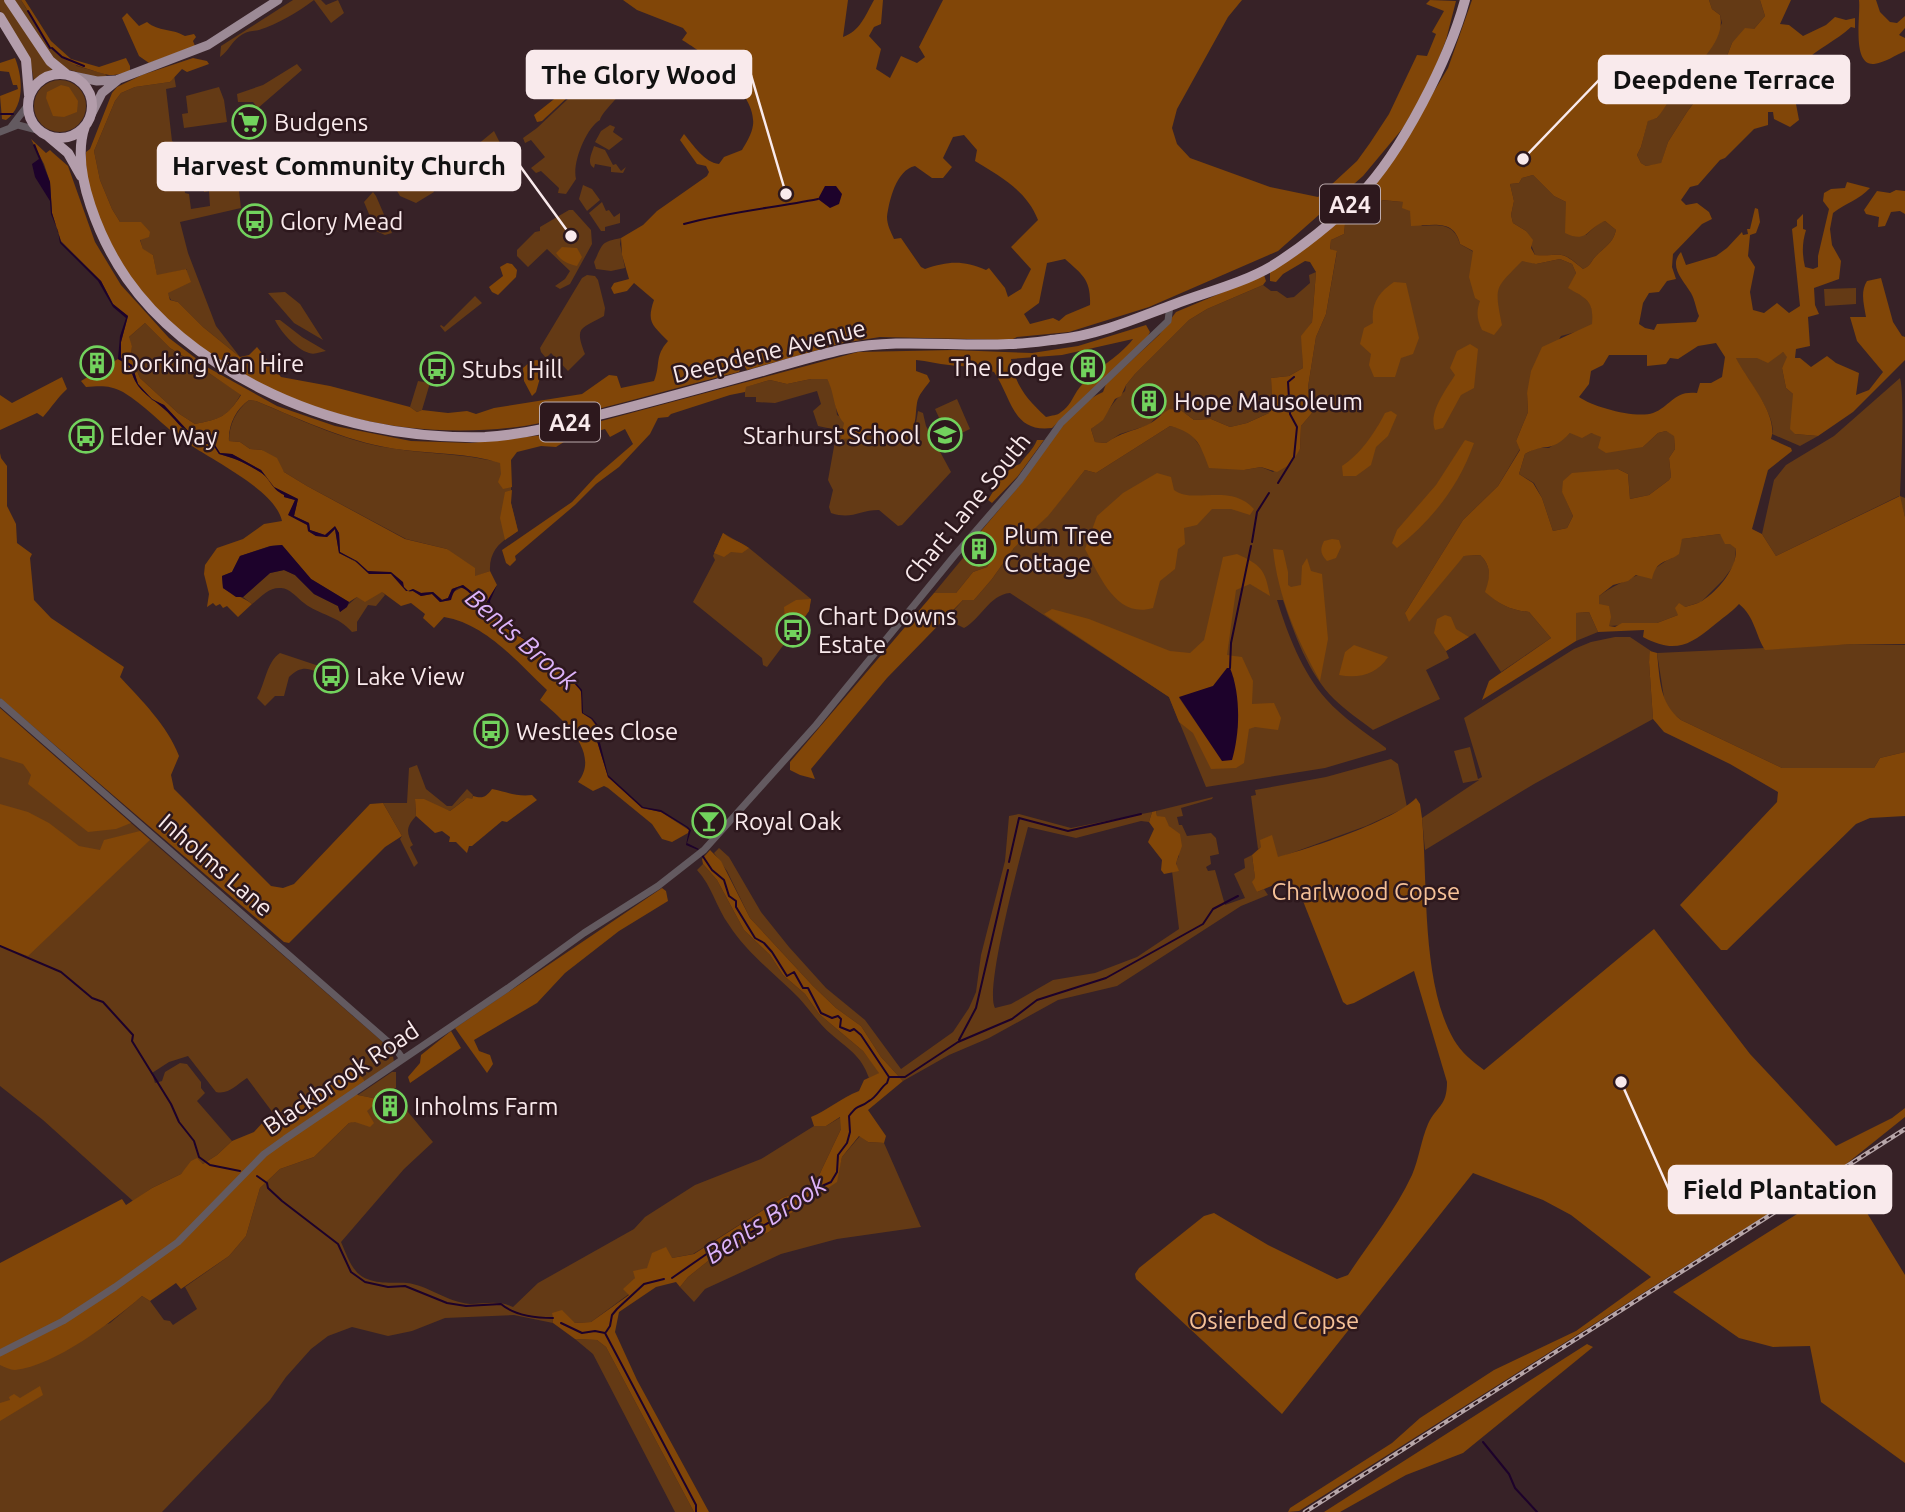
<svg xmlns="http://www.w3.org/2000/svg" width="1905" height="1512" font-family="Ubuntu,sans-serif">
  <rect width="100%" height="100%" fill="#372227"/>
  <path fill="#643a15" d="M0 0H4L53 71 40 75 34 81 30 59 0 11Z
    M13 0H21L45 39 77 66 105 74 108 77H95L59 67Z
    M293 0H321L326 5 338 0 344 13 331 23 314 0C298 12 278 24 259 30 254 31 248 31 243 34 232 40 229 51 220 57L221 46Z
    M1709 0H1760L1765 16 1754 29 1732 43 1725 61 1687 112 1668 142 1661 164 1646 166 1641 163 1637 155 1641 147 1648 120 1657 118 1682 82 1700 65 1722 23 1720 15 1712 9Z
    M626 60 638 72C630 86 601 112 600 120 586 128 572 163 576 179L566 194 558 193 559 188 541 171 536 173 531 168 545 157 531 140 525 143 523 138 537 128 587 81 614 63 624 62Z
    M297 64 302 70 258 108 253 102H238L237 94 263 85Z
    M174 75 176 87 166 89 172 141 180 146 185 193 189 194 191 209 210 206 209 191 204 192 203 163H210L212 176 237 173 241 208 180 222 188 253 216 326 240 357 203 327 178 302 171 300 167 293 187 269 157 276 153 255 143 250 140 239 141 222H120L112 209 100 180 94 151 115 101 121 93 135 87 170 82Z
    M34 106a26 26 0 1 1 52 0a26 26 0 1 1-52 0Z
    M219 87 224 100 227 122 184 128 182 114 188 113 186 96Z
    M610 125 615 127 613 132 623 139 609 150 595 142 601 131Z
    M494 131 502 147 487 159 493 167 466 187 455 172 454 164Z
    M594 146 605 150 613 165 616 164 621 171 626 167 623 173 611 172V167L595 164 594 168C586 164 592 153 594 146Z
    M414 157H417L434 192 416 203 400 196 389 177 409 158Z
    M1533 175 1554 196 1566 202 1586 235 1600 222 1605 221 1616 230C1613 244 1604 247 1595 257 1590 263 1590 266 1583 269 1560 248 1562 257 1535 255L1526 231 1513 223 1511 215 1514 201 1510 184 1519 183 1522 178Z
    M583 185 592 189 600 200 587 211 579 199Z
    M373 192 376 196 392 233 385 235 376 231 364 202Z
    M1381 200 1403 202 1422 226C1440 224 1455 224 1460 244L1486 259 1513 256 1536 264 1560 259 1572 264 1576 273 1569 288C1587 299 1594 301 1593 324L1583 330 1561 336 1527 393 1528 412 1516 441 1520 449 1498 486 1463 520 1405 613 1464 556 1480 555C1492 566 1490 578 1486 592 1500 605 1510 610 1529 612L1551 638 1501 672 1475 633 1446 651 1449 658 1426 670 1440 699 1373 730C1360 720 1345 710 1334 699 1308 673 1294 633 1283 600H1277C1288 635 1302 672 1326 699 1343 718 1366 733 1386 748V750L1325 768 1206 787 1169 697 1010 593C989 595 981 619 964 628L946 619 963 600H974L992 579 1014 548 1047 516 1085 470 1096 473 1170 426 1184 429 1191 434 1202 449 1244 470 1261 467 1273 472 1300 449 1301 426 1312 413 1308 387 1316 337 1326 314 1337 252 1330 249 1331 240 1344 234 1345 224 1366 216Z
    M602 202 606 211 609 210 614 217 620 213V223L605 227V231H601L589 213Z
    M569 210H573L591 230 592 244 570 284 560 289 555 286 565 279 570 271 547 249 528 267 517 256V250L535 232 540 231V227Z
    M621 238 620 244 625 268 611 271 596 269 594 262C603 244 600 242 621 238Z
    M1316 272 1312 322 1302 336 1303 368 1289 376 1271 378 1272 402 1269 413 1247 423 1230 427 1211 419 1194 420 1182 411 1157 416 1149 425 1120 434 1106 443 1095 442 1091 429C1106 418 1111 402 1125 391L1126 385 1135 374 1189 320 1207 309 1263 285 1271 291H1277L1287 298 1294 297 1310 283 1309 275Z
    M587 275 595 276 598 280 605 308 604 316C581 329 574 326 585 354L568 371 551 353 546 358 541 352 540 348 582 278Z
    M1856 288V304L1825 306 1824 289Z
    M285 292 300 304 323 340 294 323 268 293Z
    M475 296 482 303 445 332 440 326 441 325 444 327Z
    M275 320H280L302 337 326 351C320 352 315 355 309 353 296 349 280 331 275 320Z
    M145 323 170 348 241 394C228 417 220 419 195 424L178 413 140 378 131 357 132 346 128 338Z
    M1783 352 1788 357 1782 368 1786 388 1793 394 1795 434 1818 436 1800 446 1772 434C1778 417 1744 375 1735 357L1757 358Z
    M1900 378C1905 397 1901 470 1900 496L1905 498V517L1899 496 1776 556 1762 534 1774 480 1786 465 1834 436Z
    M811 379H827L834 391 837 415 864 430 916 423 918 411 923 413 926 426 951 472 902 525 898 526 879 510C859 510 852 520 831 513L829 507 833 490 828 480 837 430 818 426 813 411 821 404 817 391 775 403 756 402V397H745V387L770 380 787 384Z
    M418 381 430 383 422 410 417 412 410 407Z
    M957 399 970 429 949 439 935 409Z
    M249 400 256 401C287 414 319 429 351 439 388 451 426 452 463 456 480 457 495 464 511 460V503L518 531C501 541 489 550 490 571L474 577 447 549 406 539 307 486 284 472 262 450 250 449 240 442 229 441C229 425 236 410 249 400Z
    M1666 431 1674 435 1675 449 1669 458 1671 477 1669 480 1649 495 1630 499 1628 474 1618 469 1578 474 1562 491 1573 516 1567 528 1553 531 1542 498 1534 483 1519 474 1525 454 1536 448H1549L1570 433H1591L1643 447 1658 433Z
    M723 533 749 548 811 599 809 611 767 667 763 665 762 658 693 602 715 560 713 556Z
    M1720 534 1736 549 1734 565 1723 580 1701 602 1685 607 1678 615 1657 623 1609 626 1599 604V596C1611 587 1624 581 1638 575 1643 573 1649 572 1654 569 1661 565 1664 561 1672 558L1682 539Z
    M982 535 997 552 987 567 973 572 956 593H934Z
    M284 570 295 575 314 594 338 606 340 612 357 597 382 591 385 595 376 606 368 605 357 622V631L352 632C339 616 319 615 304 603 297 598 290 588 281 588 269 587 261 597 252 604L243 597 270 573Z
    M1589 612 1598 632 1576 641 1575 613Z
    M1615 637H1630L1651 651 1649 662 1653 719 1534 784 1425 850 1422 818 1479 780 1463 783 1454 751 1470 747 1478 779 1482 777 1464 718 1574 649 1591 642Z
    M1853 644 1905 645V752L1880 758 1874 768H1782L1681 720 1670 711 1665 704 1657 653Z
    M280 653 316 665 339 677 336 682C318 675 307 659 289 677L284 696H275L265 706 257 698C265 684 267 661 280 653Z
    M0 709 392 1050 394 1062 366 1083 354 1068 318 1094 276 1117 247 1078C237 1084 229 1095 216 1092L188 1056 169 1062 152 1073 155 1083 162 1081 165 1072 180 1063 187 1064 201 1082V1088L205 1093 197 1101 232 1141 217 1155 203 1164 200 1162 188 1167 181 1174 152 1188 133 1201 43 1120 0 1086Z
    M1391 759 1398 764 1407 807 1366 826 1278 858 1262 847 1258 849 1251 796 1256 795 1255 790 1326 777Z
    M417 765 426 789 447 806H452L467 789 473 795 472 799 464 800 450 811 415 800 416 816C406 827 406 832 413 845L410 847 418 863 414 867 400 839 402 836 383 803H407L409 768Z
    M1213 797 1212 799 1181 808 1183 816 1177 817 1179 825H1182L1187 836 1211 833 1216 838 1219 854 1210 856 1211 864 1206 867 1208 871 1215 870 1225 905 1245 898 1234 874 1245 868 1244 859 1252 855 1257 892 1264 889 1268 895 1241 906 1117 986 1058 1000 989 1038 949 1055 903 1081 881 1057 861 1026 836 1008 813 986 750 918 727 871 714 853 719 848 729 857 761 912 789 947 826 988 865 1020 901 1069 953 1032 969 1008 976 992 981 955 1005 861 1009 816 1019 814 1071 828 1152 812 1149 822 1141 821 1076 838 1028 827C1021 855 984 989 995 1008L1011 1004 1053 980 1095 973 1137 957 1179 929 1172 871H1178L1176 862 1179 856 1169 826 1157 816 1156 811Z
    M703 864 717 880 744 930 770 955 783 975 805 994 819 1014 863 1051 880 1073 869 1078C861 1055 848 1049 831 1034 819 1024 810 1010 799 998 776 975 747 953 729 925 716 907 712 886 697 870Z
    M392 1072H396V1088L377 1095 379 1100 395 1095 401 1106 407 1103 408 1112 433 1142 404 1169 341 1242C346 1253 350 1267 360 1275 373 1285 392 1282 407 1283 427 1285 447 1302 470 1304 485 1304 499 1300 513 1307L538 1283 634 1229 645 1217 695 1185 761 1159 814 1126H826L841 1117V1129L822 1169 817 1180 807 1189 782 1198 693 1254 672 1258 647 1268 635 1278 629 1294 591 1322 575 1323 552 1313 553 1323 514 1315 445 1318 412 1331 388 1336 352 1327 328 1336 311 1349 286 1377 270 1400 162 1512H0V1365L110 1323 142 1296 150 1301 164 1320 170 1321 173 1325 197 1309 185 1287 229 1256 246 1236 260 1188 280 1169 314 1157 349 1123C362 1121 368 1109 373 1098L358 1095Z
    M860 1136 868 1142 884 1143 921 1227 837 1239 781 1254 705 1289 694 1302 680 1287 688 1277 713 1257 769 1232 787 1216 836 1182 842 1157Z
    M575 1339 597 1340 606 1347 694 1512H675L593 1354Z"/>
  <path fill="#814608" fill-rule="evenodd" d="M21 0H25L51 41 71 59 99 67 126 58 130 66V71C109 78 108 75 88 69 45 57 43 32 21 0Z
    M623 0H848L843 37C860 31 865 16 874 0H883L881 24 874 27 869 36 881 49 876 69 890 78 901 56 917 63 925 57 919 47 943 0H1242L1228 17 1177 109 1172 128 1177 144 1190 158 1270 187 1318 197 1357 161 1370 143 1389 114 1417 55 1427 56 1436 34 1432 32 1444 11 1426 4 1430 0 1456 1 1446 40 1430 81 1403 128 1363 176 1278 251 1149 307 1069 332 1017 337 1011 340 880 337 843 343 747 370 744 365H742L739 372C689 384 639 399 590 411 566 417 541 424 517 427 389 443 252 404 160 312 122 274 83 207 86 152L90 149 112 93 117 87 142 75 193 58 207 61 209 64 187 72 182 69 170 82 135 87 121 93 115 101 94 151 100 180 112 209 120 222H141L150 232 149 237 140 240 143 249 153 255 157 275 186 269 191 282 168 293 170 300 178 302 203 327 240 357 249 355 257 347 281 377 330 386 410 407 417 412 422 410 448 413 467 411 476 414 494 408 582 394 609 375 617 376 621 388 654 381C661 364 654 357 668 341 653 325 646 323 654 300L634 283 627 291 614 294 611 288 614 283 629 279 622 255 621 238 643 225 657 211 707 176 709 172 706 166 697 164 680 140 684 134C694 146 704 162 719 164L724 157 742 150C746 143 752 134 753 125 757 93 706 54 682 40L687 33 683 28 637 10ZM964 135 977 150 975 161C1001 177 1027 191 1038 220L1011 247 1031 269 1021 289 1008 297 1005 288 989 268 986 270C963 260 948 261 925 269L921 267 901 238 894 239C891 232 887 225 887 217 889 201 896 170 915 166L932 178H943L952 167 943 158 953 137ZM1065 259C1083 275 1091 280 1090 305L1066 315 1059 321 1053 318 1030 324 1024 314 1039 303 1047 263Z
    M1472 0H1709L1712 9 1720 15C1726 40 1698 64 1683 81 1673 92 1667 106 1657 118L1648 121 1641 147 1637 155 1641 163 1646 166 1661 163 1668 142 1687 112 1725 61 1732 43 1745 28 1754 29 1765 16 1760 0H1791L1780 24 1789 25 1803 36 1826 25 1835 17 1846 20 1855 18V28L1851 27C1836 41 1818 48 1803 63L1804 74 1813 88 1811 96 1802 98 1796 104 1799 120 1790 127 1774 119 1773 112H1768V125L1754 129 1725 158 1720 160 1698 185 1690 187 1681 200 1686 205 1697 203 1709 212 1712 219 1702 224 1673 254 1672 267 1676 279 1667 281 1659 292 1649 293 1643 303 1639 324 1645 328 1654 330 1657 324 1696 322 1699 316C1696 309 1695 300 1691 293 1683 280 1668 266 1681 252L1686 265 1716 256 1727 248 1742 232 1743 235 1748 234 1747 229H1750L1755 208 1758 209 1760 222 1756 233 1750 235 1748 256 1755 267 1750 292 1753 310 1764 313 1777 303 1789 313 1800 306 1792 229 1797 226V220L1803 214V229L1806 230C1802 243 1802 254 1805 267L1813 269 1818 267V256L1829 209 1823 201 1824 193 1831 189 1845 188 1847 182 1870 188C1859 200 1846 203 1833 213L1830 229 1832 245 1841 261 1839 279 1814 288 1815 305 1819 314 1808 317 1810 346 1796 349 1795 358H1800L1811 367 1827 356 1836 363 1859 373 1856 395 1869 390 1883 372 1857 341 1850 317H1866C1864 305 1860 292 1867 281L1881 278 1893 322 1902 336 1905 337V360L1853 412 1818 436 1795 434 1790 429 1793 394 1786 388 1782 368 1787 357 1783 352 1768 363 1757 358H1736C1747 380 1779 415 1771 439L1791 448 1792 451 1768 470 1752 529 1762 534 1776 556 1900 496 1905 517V644H1853L1765 650C1755 634 1755 617 1739 604 1731 613 1721 619 1713 626 1688 647 1673 653 1643 637L1644 630 1598 632 1589 612 1576 613V641L1482 700 1489 681 1551 638 1529 612C1510 610 1500 605 1485 592 1490 578 1492 566 1480 555L1464 556 1409 622 1405 613 1463 520 1498 486 1520 450 1516 441 1528 412 1527 393 1531 371 1542 347 1592 324C1594 301 1587 299 1568 288L1576 273 1572 264 1560 259 1536 264 1522 261C1495 289 1494 285 1502 325L1494 335 1482 330C1477 319 1476 312 1480 301L1475 298 1469 277 1473 251 1460 244C1454 218 1432 226 1411 226L1410 211 1402 208 1403 202 1382 200 1366 216 1345 224 1344 234 1331 240 1330 249 1337 251 1326 314 1316 337 1308 387 1312 413 1301 426 1300 449 1291 464 1277 472 1261 467 1244 470 1209 468C1200 443 1196 433 1170 426L1096 473 1085 470 1048 516 1014 548 992 579 974 600H963L887 678 811 769 815 779 800 775 790 770V762L934 593H956L973 572 987 567 997 552 981 531C994 516 1007 500 1020 485 1041 457 1070 405 1103 392L1106 384 1159 335 1176 312 1264 275 1266 281 1263 285 1207 309 1189 320 1135 374 1126 385 1121 396 1115 399 1103 420 1091 429 1095 442 1106 443C1122 432 1131 432 1147 425 1155 422 1162 413 1170 409L1182 411 1194 420 1211 419 1230 427 1247 423 1269 413 1272 402 1271 378 1289 376 1303 368 1301 336 1312 322 1316 272 1310 262 1305 261 1283 274 1276 282 1270 281V269L1361 200 1388 168 1448 68ZM1533 175 1554 196 1566 202 1565 233C1588 244 1587 228 1605 221L1616 230C1613 244 1604 247 1595 257 1590 263 1590 266 1583 269 1559 248 1562 257 1535 255L1531 248 1533 240 1526 231 1513 223 1511 215 1514 201 1510 184 1519 183 1522 178ZM1716 343 1725 357 1722 377 1711 383H1700L1697 393C1674 390 1671 406 1653 413 1636 419 1593 407 1579 397L1589 384 1591 371 1603 365 1609 355H1647V366L1666 364 1670 358 1678 359 1698 346ZM1666 431 1674 436 1675 449 1669 458 1671 477 1669 480 1649 495 1630 499 1628 474 1618 469 1572 473 1563 481 1562 492 1573 516 1567 528 1553 531 1542 498 1533 483 1519 474 1525 454C1546 442 1550 454 1570 433L1582 438 1591 433 1601 437 1598 448 1606 453 1643 447 1658 433ZM1720 534 1725 544H1730L1736 549C1737 568 1719 590 1702 601 1697 604 1690 605 1685 607L1679 603 1675 608 1678 615 1657 623H1622L1615 627 1609 626 1611 617 1609 606 1599 604V596L1613 585 1628 581 1636 575 1652 579C1657 559 1665 564 1679 554L1682 539Z
    M1859 0H1876L1880 12 1890 22 1897 23 1905 16V28L1899 35 1905 38V51C1896 55 1884 63 1874 64 1851 66 1861 14 1859 0Z
    M127 13 139 26 147 22C159 32 171 28 185 36L194 34 196 37 193 41 195 46 149 63 139 56 122 18Z
    M618 51 627 58 624 62C599 64 561 104 542 121L537 122 534 115 563 92 564 81 574 77 580 71 578 59 580 57 598 69Z
    M15 58C23 78 25 106 6 120L2 119 0 96 18 89 17 85H13L9 72 0 71V63Z
    M61 85 69 87 78 101 77 112 64 117 53 116 46 98 47 92Z
    M31 139 46 153 50 150 52 152 68 166 95 242 121 285 169 338 202 363 199 366 170 348 145 323 129 337 132 346 131 357 140 378 178 413 195 424C220 419 227 417 241 395L203 369 205 366 277 406 335 426 411 441 471 443 553 434 858 352 953 350 1032 353 1078 346 1146 325 1150 332 1147 338 1052 428C1012 433 1012 398 994 372 978 366 966 367 949 365 938 364 927 361 916 360V371L927 375 930 381C925 388 918 395 917 403 915 415 917 422 910 433 892 438 880 437 864 430L857 438 841 439 844 423C833 411 835 393 827 379H811L787 384 770 380 746 387 745 392 730 395 671 414 668 417 658 418 650 434 619 467 596 484 575 505 515 556 516 560 510 566 506 563 502 550 572 502 596 476 633 444 625 429 610 437 605 429 567 440 556 447 541 446 517 452 511 460 512 487 503 489 498 482 501 474 500 463C469 453 435 454 404 450 352 444 304 421 256 401L249 400C236 409 228 425 229 441L240 442 250 449 262 450 277 458 284 472 307 486 405 539 447 549 475 568V576L490 571 497 585 486 603 463 585 452 589 448 598 442 600 433 592 421 593 413 589 408 592 413 591 421 596 432 594 440 602 450 600 453 592 463 587 487 607 489 616 499 617 502 626C518 634 576 674 581 692 583 698 581 707 582 713L591 719 600 731 597 741 608 777 642 808 661 812 689 830 688 833 672 842 662 839 652 824 608 788 604 786 593 791 578 782C602 752 560 717 540 700L547 690C517 662 486 624 444 617L434 628 423 618 425 614 411 603 401 606 382 592 365 602 357 597 349 602 311 579 282 545 270 546 240 556 232 572 222 576 223 588C234 595 243 597 252 604L238 617 227 606 223 608 220 604 216 606 213 603 207 607 209 594 204 574 205 565 217 548 243 539 264 524 282 521C275 489 209 459 183 440 162 425 145 405 123 392 110 385 100 386 86 387L81 381 118 359 130 366C135 390 147 393 163 408 175 418 182 431 197 438L196 441 198 439 206 444 212 443 219 454C234 458 246 463 260 472 271 479 271 488 285 495L284 497 295 500 289 515 308 525V531L316 536 327 537 335 529 339 553 360 564 340 552 339 533 335 527 325 535 310 530 309 523 294 516 298 499 274 487 261 470 232 454 220 453 213 442H207L189 432 164 405 152 400 138 384 132 365 121 358V342L128 316 113 304 101 281 61 241 52 213 50 182 44 164ZM1133 339C1118 359 1093 369 1077 391 1072 399 1070 406 1061 412 1057 416 1052 415 1046 417 1027 399 1015 386 1011 359L1062 355Z
    M1896 190 1905 191V214L1900 211 1891 212 1885 226 1878 227 1879 217 1866 214 1864 210 1877 191 1890 193Z
    M562 247 577 248 582 257 577 266C568 264 561 261 556 253Z
    M507 263 512 264 517 270 516 277 498 295 492 292 489 287 503 276 500 267Z
    M1394 282 1406 283 1419 338 1413 354 1401 358 1395 377H1374L1369 365 1371 354 1360 344 1364 328 1373 323C1371 303 1379 292 1394 282Z
    M1470 344 1478 349 1474 388 1461 395 1443 428 1435 430C1428 412 1446 390 1455 375L1450 368 1457 351Z
    M537 360 550 369 540 378 536 392 532 396 524 381 523 368 531 361Z
    M62 377 67 389C57 398 52 407 43 417L37 413 0 430V395L12 403Z
    M1391 411 1397 415 1388 436 1376 447 1371 465 1356 476H1343L1342 466C1360 455 1376 431 1385 413Z
    M1037 440H1044L1018 476 992 503 988 500C996 487 1005 468 1020 464 1026 455 1033 450 1037 440Z
    M1465 440 1474 443C1459 486 1433 519 1397 548L1392 543 1397 530 1436 485Z
    M0 453 1 458 7 466V506L16 524 17 543 32 554 30 558 34 600 51 618 124 667 120 677C142 701 167 725 179 756L171 775 174 789 271 886 283 888 294 884 370 804 383 803 402 836 385 847 289 943 284 942 0 698Z
    M1157 473 1171 477 1174 490C1193 505 1230 482 1254 509L1250 515 1231 509H1212L1197 525 1184 528 1185 544 1178 549 1175 569 1160 581 1153 608C1116 619 1100 576 1085 549L1097 516 1123 493Z
    M512 490 511 503 518 531 505 540 500 518 505 492Z
    M723 533C731 540 740 541 749 548L742 553 731 552 724 557 714 553Z
    M1332 539 1339 540 1341 547 1336 558 1327 561C1320 554 1320 549 1324 541Z
    M1273 549 1283 550 1288 572V585L1291 587 1301 585 1302 566 1307 558 1311 571 1322 574 1328 639 1320 681C1297 639 1278 597 1273 549Z
    M1237 554C1261 565 1265 569 1270 596L1250 584 1236 590 1227 655 1242 657 1253 681 1252 704 1274 703 1281 718 1278 730 1255 727 1249 729 1244 763 1236 768 1211 769 1193 733 1179 722 1169 697 1044 614 1052 609 1089 619 1170 651 1190 653 1204 640 1223 557ZM1227 668 1234 678 1238 727 1222 760 1179 698 1213 686Z
    M811 599 809 611 797 628 785 620 784 607 796 600Z
    M1445 615 1451 617 1456 629 1469 637 1446 651 1434 633 1437 619Z
    M1354 645 1388 657C1377 674 1359 679 1339 675L1345 652Z
    M1650 651 1657 653C1660 679 1659 703 1681 720L1782 768H1874L1880 758 1905 752V816L1870 818 1856 824 1727 950H1721L1680 905 1777 802 1778 792 1730 764 1664 732 1653 719 1649 662Z
    M0 709V708L131 823 116 829 88 832 28 784 31 775 23 764 0 757Z
    M492 789C507 792 517 797 532 795L537 800 507 822 502 821 472 846H469L467 853 456 842H449L450 837 442 831 435 833 416 816 415 799H424L450 811 467 798 472 799 473 796C483 799 486 797 492 789Z
    M1416 798 1420 804 1422 818C1428 883 1421 983 1454 1040 1461 1052 1472 1061 1484 1070L1654 929 1750 1054 1836 1146 1892 1118 1905 1108V1117L1845 1165 1299 1511 1288 1512 1290 1508 1392 1443 1420 1418 1494 1370 1576 1331 1651 1277 1571 1215 1543 1200 1473 1173 1282 1414 1136 1279 1135 1274 1139 1268 1204 1216 1214 1213 1268 1245 1337 1279 1348 1275C1370 1242 1395 1211 1412 1175 1419 1159 1421 1140 1428 1124 1437 1105 1447 1107 1447 1082L1414 971 1354 1003 1347 1005 1343 1002 1303 901 1281 882 1257 892 1252 882 1255 878 1252 855 1261 847 1260 840 1272 835 1278 857C1311 848 1394 821 1416 798Z
    M0 804 28 812 49 823 79 846 100 850 104 840 140 831 150 840 28 956 0 946Z
    M1156 811 1157 816 1165 817 1169 826 1180 834 1182 846 1176 863 1179 871 1164 874 1161 870 1162 860 1148 842 1154 829 1149 822 1152 812Z
    M710 850 721 861 750 918 813 986 836 1008 861 1026 881 1057 903 1081 868 1110 886 1136 884 1143 868 1142 859 1136 842 1157 837 1182 787 1216 769 1232 713 1257 688 1277 680 1287 676 1282 656 1287 619 1312 615 1332 637 1380 709 1512H694L606 1347 597 1340 575 1339 553 1323 552 1313 562 1310 575 1323 591 1322 629 1295 623 1289 635 1278 633 1271 647 1268 652 1253 666 1247 672 1258 694 1254 782 1198 807 1189 817 1180 822 1169 841 1129 840 1117 826 1126H814L811 1117C828 1110 841 1098 859 1091L864 1080 879 1073 863 1051 819 1014 805 994 783 975 770 955 744 930 717 880 703 864 702 859Z
    M662 888 666 891 668 901 619 931 565 973 537 1003 474 1040 479 1051 490 1055 493 1064 487 1073 455 1028Z
    M451 1031 461 1048 410 1083 408 1077 420 1063 421 1055Z
    M355 1067 366 1083 354 1091 358 1095 373 1098 376 1103 367 1111 374 1123 370 1127 355 1122 349 1123 314 1157 280 1169 260 1188 246 1236 229 1256 181 1289 176 1283 150 1301 142 1296C113 1321 55 1366 15 1370 10 1370 5 1367 0 1365V1263L122 1199 126 1205 152 1188 181 1174 191 1161 197 1158 203 1164 217 1155 232 1141 254 1132 265 1120 270 1121 318 1094Z
    M1848 1182 1905 1275V1463L1821 1402 1810 1346 1773 1347 1739 1338 1673 1292Z
    M1587 1344 1593 1347 1463 1453 1406 1475 1340 1512H1324Z
    M40 1386 43 1395 0 1421V1403L10 1400 9 1397 14 1394 20 1398Z"/>
  <path fill="#1d022b" d="M35 144 50 182 52 213 61 242 101 281 113 304 128 316 121 342V358L132 365 138 384 152 399 164 405 189 432 207 442H213L220 453 232 454 261 470 274 487 298 499 294 516 309 523 310 530 325 535 335 526 339 533 340 552 357 561 368 571 391 572 403 582 404 587 408 591 413 589 421 593 433 592 442 600 448 598 452 589 463 585 486 603 497 585 490 601 492 613 500 615 504 627C513 629 516 634 523 638 546 653 565 669 582 690L583 713 592 718 602 730 600 743 608 775 643 807 661 810 688 827 691 830 687 843 699 849 698 850 686 845 689 830 686 827 661 812 642 808 608 777 597 741 600 731 592 719 582 713 581 691C559 665 532 641 502 626L499 617 489 616C487 606 483 605 475 598 465 589 457 579 451 600L440 602 432 594 421 596 413 591H406L391 574H369L355 561 339 553 335 529 327 537 316 536 308 531 307 525 288 515 295 500 284 497V495C270 488 271 479 260 472 245 463 235 458 219 454L212 443 206 444 199 439 195 441 196 438C182 431 175 418 163 408 147 394 135 390 130 366L118 359 120 336 126 318 113 307 98 281 60 243 58 231 51 214 50 201 35 177 32 164 39 159 33 145Z
    M825 186H836L842 194 839 204 830 208 818 199Z
    M282 545 311 579 349 602 347 607 340 612 338 606 314 594 295 575 284 570 270 573 243 597H236L223 588 222 576 232 572 240 556 271 546Z
    M1227 668H1230C1241 695 1240 733 1232 760L1222 761 1179 697 1213 686Z"/>
  <g fill="none" stroke-linecap="round" stroke-linejoin="round">
    <path stroke="#1d022b" stroke-width="2" d="M28 11 50 48
      M52 48 62 57 84 66
      M1 114H13
      M684 224C728 212 773 208 818 199
      M1278 483 1294 457 1297 427 1290 414 1288 382 1294 377
      M1252 542 1257 512 1269 493
      M1230 668 1231 643 1251 546
      M1009 862 1019 818 1068 831 1141 814
      M0 946 61 972 92 998 103 1002 133 1035 132 1041 171 1104 179 1122 194 1141 199 1157 210 1165 240 1171
      M959 1040 976 1008 1008 870
      M890 1077H905L958 1042 1012 1019 1037 1000 1106 978 1203 924 1213 909 1238 896
      M257 1176 267 1183 268 1188 282 1201 338 1244 351 1272 365 1282 388 1287 405 1286 447 1303 466 1306 501 1304C515 1316 536 1318 553 1318
      M672 1278 708 1253 724 1247 770 1222 805 1201 822 1186 831 1182 837 1172 838 1155 847 1143 850 1132 849 1116C860 1102 859 1109 869 1101 877 1097 880 1088 887 1083L889 1077 861 1035 854 1029 850 1031 840 1027 841 1019 838 1016 832 1018 821 1013 808 988H803L794 972 787 976 772 952 764 943 755 938 736 907V901L729 896 724 880 712 870 702 855
      M561 1323 582 1333 595 1331 605 1333 696 1505V1512
      M606 1332 610 1326 612 1315 617 1309 644 1284 664 1279
      M1483 1442 1509 1474 1515 1488 1537 1512"/>
    <path stroke="#635a60" stroke-width="7" d="M11 127 28 105
      M0 132 18 125 41 131
      M0 702 395 1048 403 1059
      M0 1353 63 1321 115 1287 178 1242 264 1154 285 1139 508 988 584 933 658 886 704 850 816 725 955 555 1020 480 1061 423 1168 321 1170 305"/>
    <path stroke="#9c8a96" stroke-width="9" d="M73 76 97 81 116 80
      M90 117 102 93 119 79 208 45 278 0"/>
    <path stroke="#b39dab" stroke-width="10" d="M9 0 50 61 66 74
      M0 17 26 60 29 95
      M28 106a32 32 0 1 1 64 0a32 32 0 1 1-64 0Z
      M85 126C69 171 102 243 127 279 160 326 209 362 260 388 329 423 407 439 485 437 525 435 565 424 603 414 651 402 698 389 745 376 778 367 811 356 845 349 899 338 954 347 1009 344 1026 344 1043 341 1060 339 1099 335 1139 317 1175 304 1207 292 1243 283 1272 266 1301 248 1335 221 1359 196 1402 152 1449 59 1465 0
      M49 137 68 153 81 176"/>
    <defs>
      <path id="rail" d="M1305 1512 1905 1129"/>
    </defs>
    <use href="#rail" stroke="#b6a5a8" stroke-width="4.5"/>
    <use href="#rail" stroke="#2d181d" stroke-width="2" stroke-dasharray="5" stroke-linecap="butt"/>
  </g>
  <defs>
    <symbol id="supermarket-ring" viewBox="-11 -11 22 22"><circle r="9.5" fill="#2d181d" stroke="#72d25d" stroke-width="1.5"/><path d="M-6-5.5h2.5l.6 2H6L4.5 2H-2.5L-4.4-4H-6ZM-1.5 3.2a1.3 1.3 0 1 0 .1 0ZM3 3.2a1.3 1.3 0 1 0 .1 0Z" fill="#72d25d"/></symbol>
    <symbol id="bus-ring" viewBox="-11 -11 22 22"><circle r="9.5" fill="#2d181d" stroke="#72d25d" stroke-width="1.5"/><path d="M-5-6H5V4H4V6H2V4H-2V6H-4V4H-5ZM-3.5-4V0h7V-4ZM-3.5 1.2v1.5H-2V1.2ZM2 1.2v1.5H3.5V1.2Z" fill="#72d25d"/></symbol>
    <symbol id="building-ring" viewBox="-11 -11 22 22"><circle r="9.5" fill="#2d181d" stroke="#72d25d" stroke-width="1.5"/><path d="M-4-6H4V6H1V3H-1V6H-4ZM-2.5-4.3h1.7v1.8h-1.7ZM.8-4.3h1.7v1.8H.8ZM-2.5-1h1.7V.8h-1.7ZM.8-1h1.7V.8H.8Z" fill="#72d25d"/></symbol>
    <symbol id="school-ring" viewBox="-11 -11 22 22"><circle r="9.5" fill="#2d181d" stroke="#72d25d" stroke-width="1.5"/><path d="M0-5L7-2L0 1L-7-2ZM-4 1L0 2.5L4 1V4Q0 6-4 4Z" fill="#72d25d"/></symbol>
    <symbol id="bar-ring" viewBox="-11 -11 22 22"><circle r="9.5" fill="#2d181d" stroke="#72d25d" stroke-width="1.5"/><path d="M-6-5H6L.8 .8V4.5H3.5V6h-7V4.5H-.8V.8Z" fill="#72d25d"/></symbol>
  </defs>
  <g fill-rule="evenodd">
    <use href="#supermarket-ring" x="230" y="103" width="38" height="38"/>
    <use href="#bus-ring" x="236" y="202" width="38" height="38"/>
    <use href="#building-ring" x="78" y="344" width="38" height="38"/>
    <use href="#building-ring" x="1069" y="348" width="38" height="38"/>
    <use href="#bus-ring" x="418" y="350" width="38" height="38"/>
    <use href="#building-ring" x="1130" y="382" width="38" height="38"/>
    <use href="#school-ring" x="926" y="416" width="38" height="38"/>
    <use href="#bus-ring" x="67" y="417" width="38" height="38"/>
    <use href="#building-ring" x="960" y="530" width="38" height="38"/>
    <use href="#bus-ring" x="774" y="611" width="38" height="38"/>
    <use href="#bus-ring" x="312" y="657" width="38" height="38"/>
    <use href="#bus-ring" x="472" y="712" width="38" height="38"/>
    <use href="#bar-ring" x="690" y="802" width="38" height="38"/>
    <use href="#building-ring" x="371" y="1087" width="38" height="38"/>
  </g>
  <g text-anchor="middle" dominant-baseline="central" stroke-width="5" stroke-linejoin="round" paint-order="stroke">
    <g fill="#2d181d" stroke="#bcabae" stroke-width="2">
      <rect x="1320" y="184.5" width="60" height="39" rx="5"/>
      <rect x="540" y="402.5" width="60" height="39" rx="5"/>
    </g>
    <g font-size="23" font-weight="bold" fill="#f9eaec">
      <text x="1350" y="204">A24</text>
      <text x="570" y="422">A24</text>
    </g>
    <g font-size="24" fill="#f9eaec" stroke="#2d181d" text-anchor="start">
      <text x="274" y="122">Budgens</text>
      <text x="280" y="221">Glory Mead</text>
      <text x="122" y="363">Dorking Van Hire</text>
      <text x="1064" y="367" text-anchor="end">The Lodge</text>
      <text x="462" y="369">Stubs Hill</text>
      <text x="1174" y="401">Hope Mausoleum</text>
      <text x="920" y="435" text-anchor="end">Starhurst School</text>
      <text x="110" y="436">Elder Way</text>
      <text x="1004" y="535">Plum Tree<tspan x="1004" dy="28">Cottage</tspan></text>
      <text x="818" y="616">Chart Downs<tspan x="818" dy="28">Estate</tspan></text>
      <text x="356" y="676">Lake View</text>
      <text x="516" y="731">Westlees Close</text>
      <text x="734" y="821">Royal Oak</text>
      <text x="414" y="1106">Inholms Farm</text>
    </g>
    <g font-size="24" fill="#f9eaec" stroke="#2d181d">
      <text transform="translate(769 351) rotate(-14)">Deepdene Avenue</text>
      <text transform="translate(967 508) rotate(-51)">Chart Lane South</text>
      <text transform="translate(216 865) rotate(41)">Inholms Lane</text>
      <text transform="translate(341 1078) rotate(-34)">Blackbrook Road</text>
    </g>
    <g font-size="24" fill="#f5c198" stroke="#2d181d">
      <text x="1366" y="891">Charlwood Copse</text>
      <text x="1274" y="1320">Osierbed Copse</text>
    </g>
    <g font-size="26" font-style="italic" fill="#dcb2f9" stroke="#2d181d">
      <text transform="translate(522 639) rotate(41)">Bents Brook</text>
      <text transform="translate(765 1219) rotate(-33)">Bents Brook</text>
    </g>
  </g>
  <path fill="none" stroke="#f9eaec" stroke-width="2.5" d="M786 194L751 75M1523 159L1599 80M571 236L520 166M1621 1082L1669 1190"/>
  <g fill="#f9eaec" stroke="#2d181d" stroke-width="2.5">
    <circle cx="786" cy="194" r="7"/>
    <circle cx="1523" cy="159" r="7"/>
    <circle cx="571" cy="236" r="7"/>
    <circle cx="1621" cy="1082" r="7"/>
  </g>
  <g fill="#f9eaec" stroke="#f9eaec" stroke-width="2.5">
    <rect x="527" y="51" width="224" height="47" rx="7"/>
    <rect x="1599" y="56" width="250" height="47" rx="7"/>
    <rect x="158" y="143" width="362" height="47" rx="7"/>
    <rect x="1669" y="1166" width="222" height="47" rx="7"/>
  </g>
  <g font-size="26" text-anchor="middle" font-weight="bold" fill="#111">
    <text x="639" y="84">The Glory Wood</text>
    <text x="1724" y="89">Deepdene Terrace</text>
    <text x="339" y="175">Harvest Community Church</text>
    <text x="1780" y="1199">Field Plantation</text>
  </g>
</svg>
